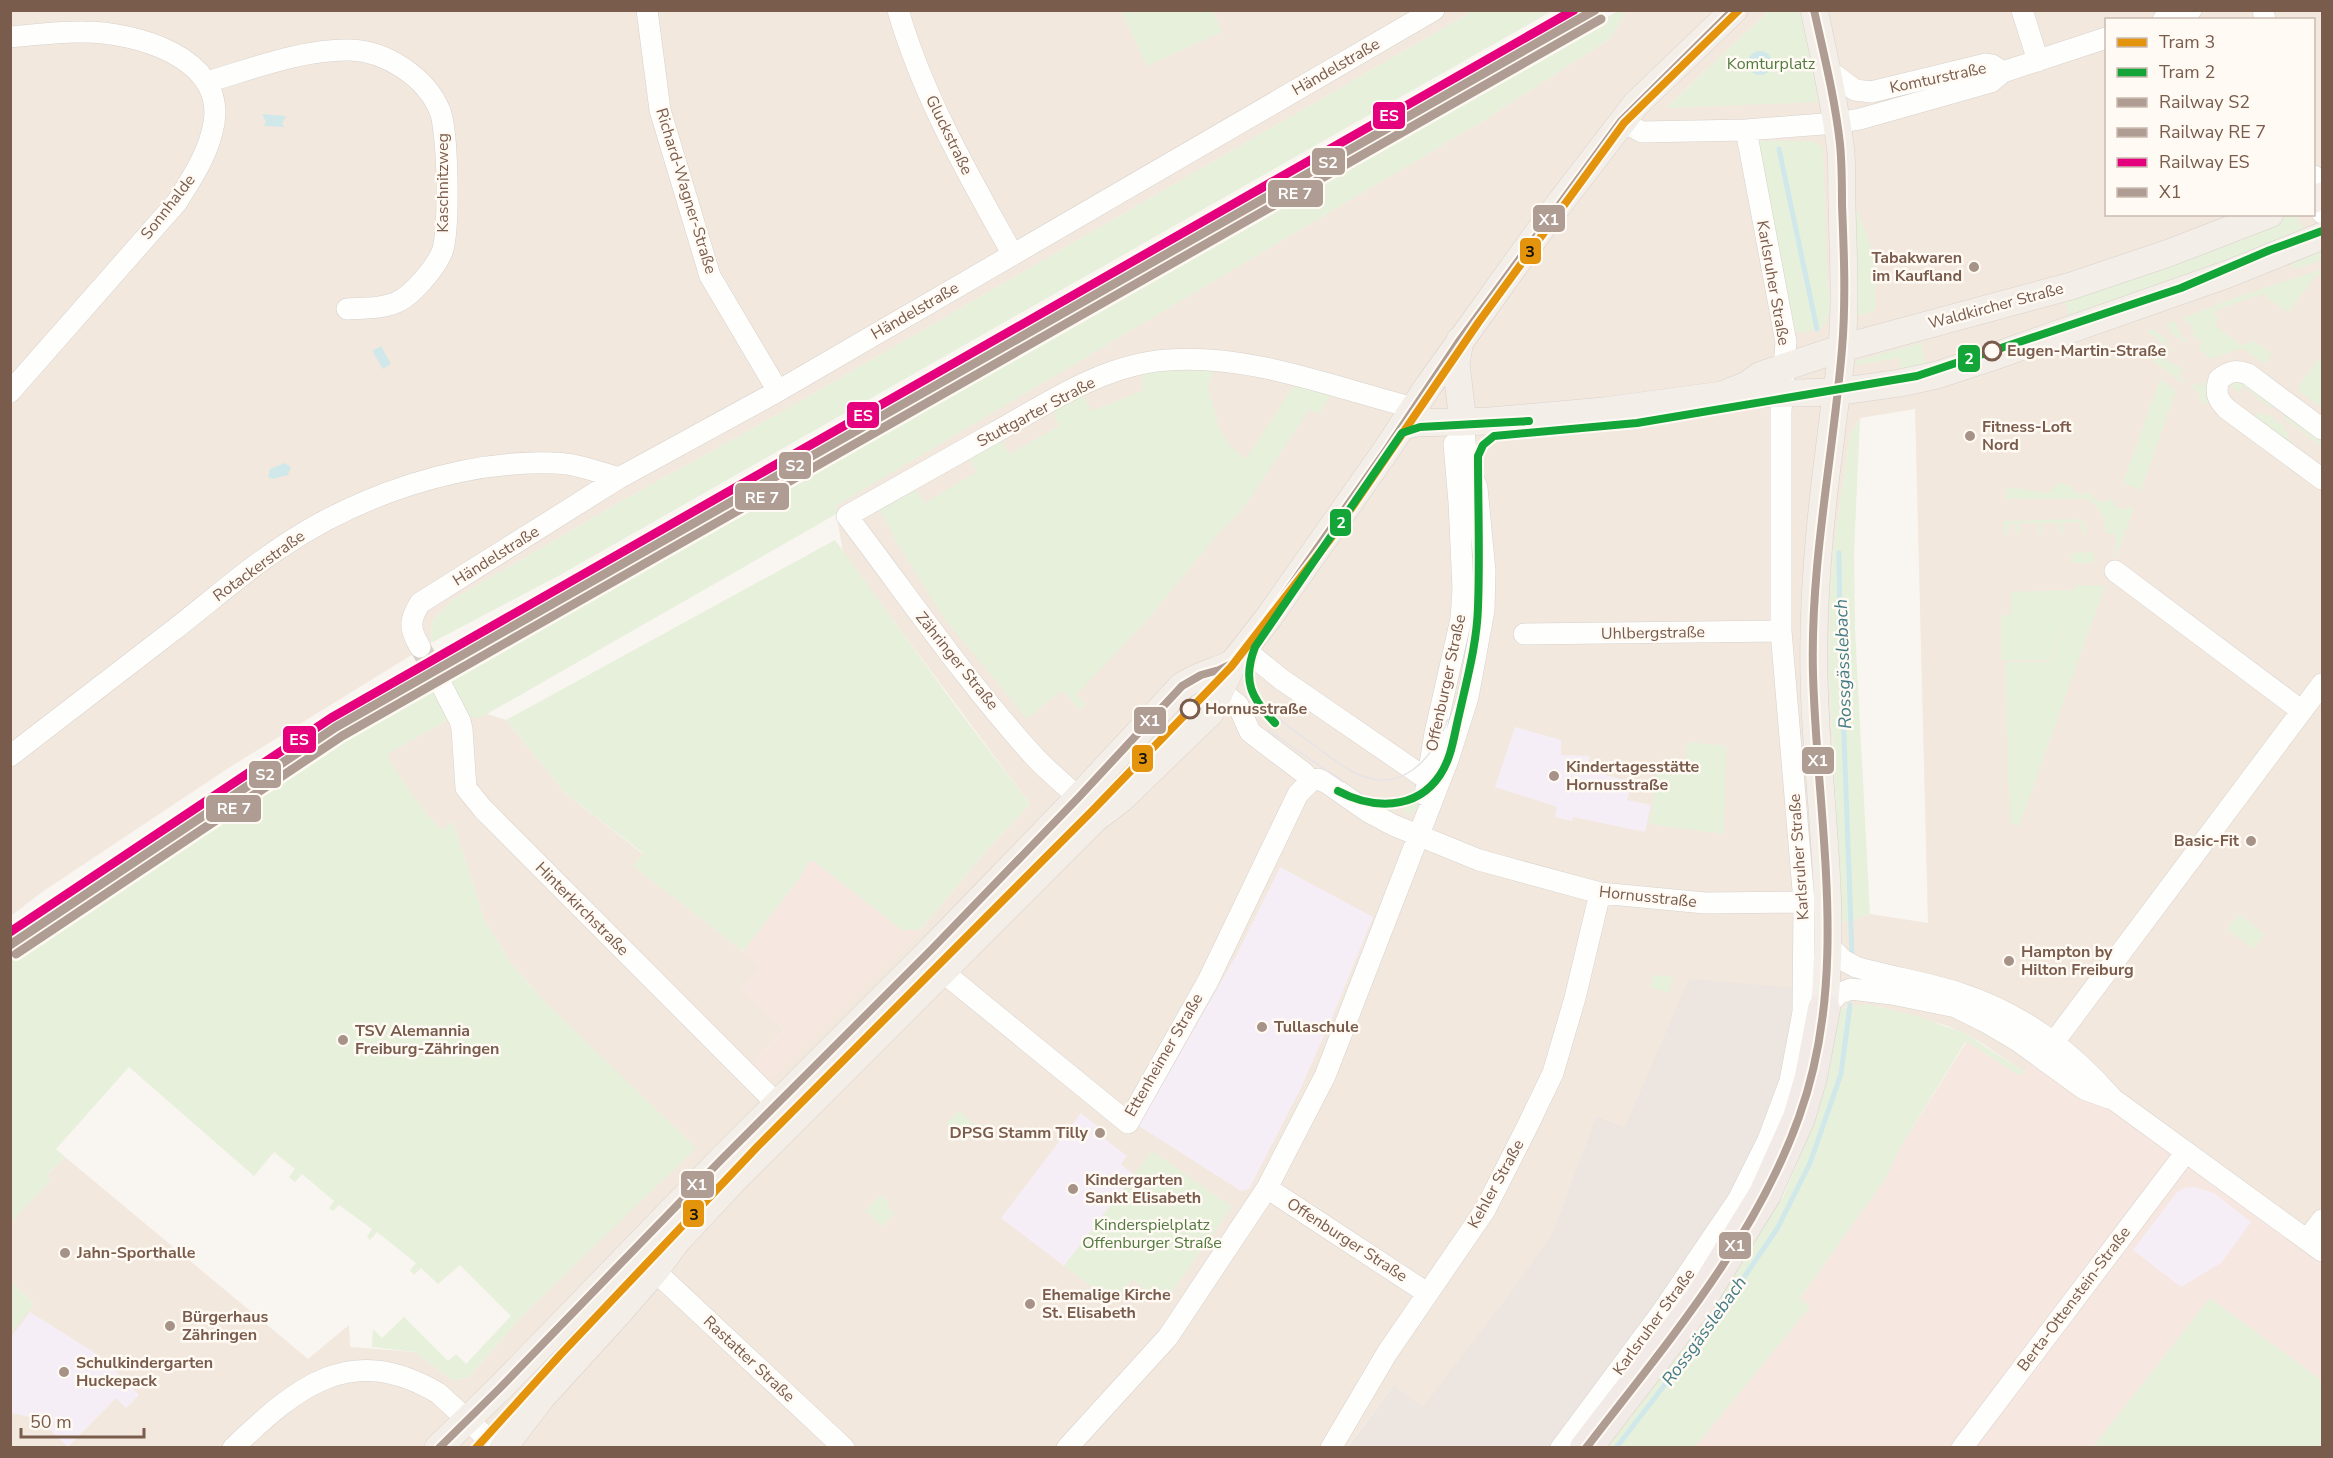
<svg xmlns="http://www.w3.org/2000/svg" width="2333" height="1458" font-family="'Nunito Sans',sans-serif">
  <rect width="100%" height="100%" fill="#f9f5f0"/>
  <path fill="#f2e8de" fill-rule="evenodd" d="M11 11H1473L780 413 622 501 452 600 432 622 431 643 230 767 42 892 11 916Z
    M1626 11H1769L1667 107 1822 97 1800 11H2322V1247L2193 1151 2046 1034 2025 1072 1980 1042 1948 1026 1876 1006H1847L1625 1127 1596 1116 1551 1236 1506 1298 1423 1408 1394 1385 1347 1447H11L10 1334 34 1304 11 1281V1212L65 1157 308 1359 349 1325 350 1347 415 1352 452 1380 468 1378 522 1316 695 1148 547 1004 512 965 484 919 453 822 441 830 410 795 399 779 386 754 448 720 431 686 447 678 478 718 487 714 506 720 565 793 643 854 634 866 743 951 761 968 741 989 784 1030 739 1077 920 930 987 850 1030 804 843 553 835 506 1483 121 1611 38ZM2106 20H2314V214H2106ZM1757 142 1827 277 1831 309 1802 333 1795 330ZM1915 409 1928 923 1870 914 1842 923 1829 675 1830 593 1834 545 1850 435 1860 418Z"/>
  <path fill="#f6e8e1" d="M811 859 902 930H920L755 1095 739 1077 784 1030 741 989 760 968 743 951 798 880Z
    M2046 1034 2193 1151 2322 1247V1381L2210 1298 2093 1447 1693 1448 1885 1179 1901 1146 1967 1041 1990 1057 2022 1075Z"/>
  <path fill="#ede5e0" d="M1689 979 1809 989 1782 1127 1574 1447 1347 1448 1394 1385 1423 1407 1506 1298 1551 1236 1596 1116 1625 1127Z"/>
  <path fill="#f6eef6" d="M1515 727 1561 740V755L1590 756 1587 770 1632 782 1627 800 1651 805 1645 832 1573 817 1572 821 1555 817 1557 807 1495 787Z
    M1280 867 1373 917 1334 1013 1300 1090 1249 1189 1241 1191 1139 1126 1237 954Z
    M1081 1113 1108 1134 1104 1138 1127 1156 1121 1164 1134 1175 1064 1266 1001 1218Z
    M2194 1187 2214 1193 2251 1222 2221 1263 2181 1287 2133 1250 2177 1192 2185 1188Z
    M30 1312 100 1356 139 1395 126 1408 116 1398 68 1447 39 1419 11 1413V1337Z"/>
  <path fill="#e7f0db" d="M1121 11H1213L1222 32 1147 66Z
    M1473 11H1552L560 575 431 643 432 622 452 600 622 501 780 413Z
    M1618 11H1626L1611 38 1483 121 836 506 838 513 487 714 478 718 468 715 447 678 811 468Z
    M1769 11H1800L1822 97 1818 102 1666 108Z
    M1757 141H1812L1823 146 1827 277 1831 309 1824 326 1802 333 1795 330Z
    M1855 210H1857L1873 251 1876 307 1873 312 1853 317Z
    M2286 215H2297L2305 233 2072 325 2063 296Z
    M2322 249V260L2295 269 2292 267 2291 262Z
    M2322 269V277L2317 274 2288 313 2262 294 2214 311 2218 319 2215 326 2241 345 2255 341 2272 354 2264 364 2242 348 2211 359 2198 349 2202 342 2193 336 2195 332 2191 329 2192 326 2182 318 2229 300Z
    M2174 321 2178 326 2177 328 2181 332 2180 335 2189 341 2187 343 2168 331 2170 328 2165 324Z
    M2153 329 2168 340 2165 344 2175 351 2174 352 2146 331Z
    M1921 343 1929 373 1902 371 1899 358 1850 366 1852 362Z
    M2322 354V408L2297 389Z
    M2157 355 2183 369 2179 376 2185 380 2183 383 2153 361Z
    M1140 370 1214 371 1208 386 1219 428 1230 446 1246 459 1295 384 1332 393 1319 414 1310 409 1309 410 1242 510 1217 535 1149 618 1076 695 1086 704 1080 710 1062 690 1027 719 944 618 897 543 879 508 917 490 925 503 977 472 967 456 1000 438 1009 454 1059 426 1052 409 1082 391 1091 411 1144 390Z
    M2237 378 2276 401 2271 408 2243 386 2239 392 2227 383Z
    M2160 379 2176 391 2141 490 2123 483Z
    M2204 381 2207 383 2208 402 2206 405 2198 399 2200 395 2192 386 2194 383 2200 387Z
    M2286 407 2322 435V447L2284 418 2285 415 2282 412Z
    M2258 412 2261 416 2266 413 2285 427 2283 429 2289 434 2288 439 2295 445 2292 449 2249 416 2251 413 2255 416Z
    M1860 418 1854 552 1855 630 1870 914 1842 923 1829 675 1830 593 1834 545 1850 435Z
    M2061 482 2073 487 2072 491 2084 495 2086 491 2093 494 2092 498 2104 503 2106 499 2114 501 2113 505 2125 510 2127 506 2134 509 2115 558 2110 555H2115L2116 535 2106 533C2105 517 2101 507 2086 499H2005L2008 487 2048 493Z
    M2081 519 2086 526V534H2082L2081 522 2062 523 2063 534H2060L2059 523H2041V535H2038L2037 523H2019V535L2015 534V524L2008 525V535H2004V521Z
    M835 540 959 711 1030 804 987 850 920 930H902L811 859 798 880 743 951 633 866 643 853 565 793 506 720Z
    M2094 552V563H2071V553Z
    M2077 585 2105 586 2019 826 2010 823 2005 662H2048L2053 658 2067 615 2051 658 2048 660H2001V615H2011V592L2075 590Z
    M431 686 448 720 387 754C402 783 420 806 441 830L453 822 484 919 512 965 547 1004 696 1148 522 1316 468 1378 452 1380 415 1352 372 1347 373 1329 382 1338 404 1317 448 1361 456 1354 466 1364 511 1316 460 1265 438 1284 421 1268 414 1275 410 1270 416 1263 377 1232 370 1240 367 1237 372 1229 339 1205 333 1211 329 1208 334 1201 302 1174 295 1182 289 1177 295 1169 274 1152 254 1176 129 1067 56 1149 65 1157 47 1175 51 1180 11 1222V954L142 866Z
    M1687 742 1726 746 1724 834 1649 824 1659 767 1686 770Z
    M1415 790 1421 798 1416 809 1408 815 1404 811 1401 796Z
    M1359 794 1369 797 1391 798 1394 812 1392 816Z
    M2239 914 2265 934 2254 949 2227 929Z
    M1653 975 1673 977 1669 993 1650 987Z
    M1866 1004 1916 1016 1964 1033 2025 1072 2022 1075 2015 1073 1966 1041 1901 1146 1885 1179 1800 1298 1810 1307 1695 1447 1598 1448 1730 1275 1784 1195 1818 1113 1835 1021 1839 1009Z
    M960 1110 977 1128 965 1141 946 1123Z
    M1152 1151 1232 1207 1164 1303 1132 1280 1115 1303 1064 1266Z
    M881 1195 889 1202 886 1206 895 1213 882 1226 865 1211Z
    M11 1281 34 1304 11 1334Z
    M2210 1298 2322 1381V1447H2093Z"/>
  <path fill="#d0e8ea" d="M1748 63a12 12 0 1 1 24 0a12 12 0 1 1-24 0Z
    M262 114 286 116 282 124 285 127 264 126 266 122Z
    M381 346 391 364 383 369 372 351Z
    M285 463 291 467 288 475 273 479 268 477 270 469Z"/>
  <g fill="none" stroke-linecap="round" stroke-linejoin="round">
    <path stroke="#d0e8ea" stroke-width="5" d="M1779 149 1817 329
      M1839 553 1840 628 1852 955
      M1616 1448 1714 1321 1777 1229 1810 1163 1841 1074 1850 1005"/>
    <path stroke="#d9cfc7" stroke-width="21" stroke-dasharray="21 10" stroke-linecap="butt" d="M420 647 441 684"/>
    <defs>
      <path id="minor" d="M647 10 660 110 710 276 778 391
        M898 10C923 97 969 176 1013 255
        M2022 10 2038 61
        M2263 10 2265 20
        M2163 20 2191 10
        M10 37C35 35 60 31 84 32 135 32 225 57 214 123 209 153 192 178 177 202L10 392
        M1828 70 1855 90 1871 92 1986 64 1992 65 2003 72
        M207 82C252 69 302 49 350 50 386 51 426 77 440 111 448 132 450 231 442 252 436 267 412 296 397 302 382 309 364 308 347 309
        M1621 121 1642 132 1746 130 1836 123 1860 119 1991 82 2003 72 2106 38
        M2314 176 2322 213
        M2322 429 2248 374C2235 369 2229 372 2219 379 2215 393 2217 399 2227 409L2322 479
        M2115 571 2302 711
        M1524 634 1781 631
        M420 647C409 628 409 621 420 603L619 478 778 391 1434 10
        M1244 649 1281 679 1437 786
        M1209 681 1238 705 1250 732 1304 773 1311 781
        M441 684 460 721 462 729 466 788 483 809 778 1105
        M10 756C65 714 120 671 175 629 210 602 243 572 280 548 356 496 460 460 553 463 575 463 598 472 619 478
        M1311 781 1318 779 1327 783 1367 811 1393 825 1479 860 1600 893 1705 903 1804 902
        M1425 795 1435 733 1461 619 1463 589 1459 502 1454 444
        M1089 808C1071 789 1050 774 1033 755 965 680 908 596 847 516 896 488 945 461 994 433 1048 403 1104 364 1168 360 1249 354 1330 386 1407 406L1424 417
        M1829 946 1843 960 1856 967C1890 977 1925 982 1959 993 2023 1014 2069 1049 2113 1099L2322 1251
        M943 972 1128 1123 1208 981 1298 794 1311 781
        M1824 1009 1838 994 1851 989 1892 994 1956 1007 1984 1021 2018 1041 2084 1089 2109 1098
        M2042 1058 2322 684
        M1267 1188 1427 1293
        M2307 1240 2322 1220
        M655 1271 844 1448
        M233 1448C297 1387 350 1341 438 1393L498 1448
        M1067 1448 1168 1337 1267 1188 1325 1076 1448 760 1468 697 1484 610 1485 571 1477 488 1467 460 1463 422
        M1331 1448 1387 1353 1485 1210 1528 1125 1553 1073 1575 998 1600 893
        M1561 1448 1662 1312 1738 1200 1768 1140 1790 1081 1803 1012 1804 902 1781 631V411L1786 342 1746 130
        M1962 1448 2186 1152"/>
      <path id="major" d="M1814 10C1824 55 1834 99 1840 144 1843 164 1841 185 1842 205 1843 252 1846 298 1842 346 1840 376 1834 406 1831 436 1822 502 1815 570 1814 637 1811 761 1838 885 1824 1009
        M2314 199 2322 196
        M1460 340 1456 364 1463 422
        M1729 392 1747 385 1761 375 1842 348 2071 286 2166 254 2270 214
        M1403 426 1417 423 1490 421 1604 411 1722 395 1836 392 1900 383 1937 375 1995 356 2228 274 2322 236
        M438 1448 500 1388 721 1160 931 950 1079 797 1182 686C1197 675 1216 672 1233 663
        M503 1448 541 1398 622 1309 655 1271 676 1242 732 1182 1096 818 1121 799 1210 713 1233 663 1269 617 1387 449 1429 385 1553 212 1636 104 1734 10"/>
      <path id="highway" d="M1586 1448 1700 1300 1765 1194 1799 1118 1811 1077 1824 1009"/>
    </defs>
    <use href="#minor" stroke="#d7d1cb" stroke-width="22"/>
    <use href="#major" stroke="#dad1cc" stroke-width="28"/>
    <use href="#highway" stroke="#dad1cc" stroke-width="33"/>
    <use href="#minor" stroke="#fefefd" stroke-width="21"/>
    <use href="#major" stroke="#f3eee8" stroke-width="27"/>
    <use href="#highway" stroke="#f2eae7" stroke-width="32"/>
    <path stroke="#e6e3e7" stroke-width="1.5" d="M1402 434 1411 429 1490 426
      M1276 598C1263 619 1247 649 1251 675 1257 707 1286 725 1310 742 1324 752 1339 765 1355 773 1402 796 1433 758 1448 719
      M1268 730 1343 782"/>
    <defs>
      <path id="bus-1" d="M439 1448 500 1388 721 1160 931 950 1079 797 1182 686 1201 675 1219 670 1233 663 1269 617 1387 449 1460 340 1621 121 1733 10
        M1586 1448C1665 1345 1755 1241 1799 1117 1851 974 1817 821 1813 674 1810 565 1833 457 1842 349 1846 301 1844 253 1842 205 1842 185 1842 164 1840 144 1835 99 1824 55 1814 10"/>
    </defs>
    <use href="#bus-1" stroke="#fffaf3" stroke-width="12"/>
    <use href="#bus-1" stroke="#af9d94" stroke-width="8"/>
    <defs>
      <path id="rail-1" d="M10 945 336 727 1595 10"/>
      <path id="rail-2" d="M16 954 342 736 1601 19"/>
      <path id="rail-3" d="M10 932 331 718 1574 10"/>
    </defs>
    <use href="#rail-1" stroke="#fffaf3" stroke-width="14"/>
    <use href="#rail-2" stroke="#fffaf3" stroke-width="14"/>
    <use href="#rail-3" stroke="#fffaf3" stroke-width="14"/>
    <use href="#rail-1" stroke="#af9d94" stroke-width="9"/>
    <use href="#rail-2" stroke="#af9d94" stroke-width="9"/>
    <use href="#rail-3" stroke="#e5007d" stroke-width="9"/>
    <defs>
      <path id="tram-1" d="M476 1448 561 1354 758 1146 1092 811 1231 667 1331 538 1478 323 1624 123 1739 10"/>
      <path id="tram-2" d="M1275 723C1251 698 1242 681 1255 647L1402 433 1420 427 1529 421
        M1338 791C1372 809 1416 811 1440 775 1452 757 1454 735 1459 715 1467 679 1477 643 1478 607 1480 557 1478 506 1478 456L1483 445 1494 436 1637 423 1917 376 2181 288 2270 250 2322 231"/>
    </defs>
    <use href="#tram-1" stroke="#fffaf3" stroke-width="12"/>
    <use href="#tram-2" stroke="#fffaf3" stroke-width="12"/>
    <use href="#tram-1" stroke="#e3940c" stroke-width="8"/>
    <use href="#tram-2" stroke="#13a538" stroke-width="8"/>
  </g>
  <g fill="#a69286" stroke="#fffaf3" stroke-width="2">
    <circle cx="1974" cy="267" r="6"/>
    <circle cx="1970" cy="436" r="6"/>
    <circle cx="1554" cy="776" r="6"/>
    <circle cx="2251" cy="841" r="6"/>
    <circle cx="2009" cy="961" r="6"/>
    <circle cx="1262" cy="1027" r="6"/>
    <circle cx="343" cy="1040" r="6"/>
    <circle cx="1100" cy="1133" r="6"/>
    <circle cx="1073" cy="1189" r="6"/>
    <circle cx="65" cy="1253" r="6"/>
    <circle cx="1030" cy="1304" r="6"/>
    <circle cx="170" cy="1326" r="6"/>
    <circle cx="64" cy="1372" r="6"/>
  </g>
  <g fill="#fffaf3" stroke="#7a5c4d" stroke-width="3">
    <circle cx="1992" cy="351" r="9"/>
    <circle cx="1190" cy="709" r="9"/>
  </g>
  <g text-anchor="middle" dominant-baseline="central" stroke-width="5" stroke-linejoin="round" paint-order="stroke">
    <g font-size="16" fill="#537a41" stroke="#fffaf3">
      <text x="1771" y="64">Komturplatz</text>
      <text x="1152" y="1225">Kinderspielplatz<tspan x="1152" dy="18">Offenburger Straße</tspan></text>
    </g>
    <g font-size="16" fill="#7a5c4d" stroke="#fffaf3">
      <text transform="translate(1336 67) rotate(-30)">Händelstraße</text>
      <text transform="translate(1938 78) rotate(-12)">Komturstraße</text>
      <text transform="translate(949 135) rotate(64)">Gluckstraße</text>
      <text transform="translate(443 183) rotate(-90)">Kaschnitzweg</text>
      <text transform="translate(686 191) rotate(73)">Richard-Wagner-Straße</text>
      <text transform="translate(168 207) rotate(-52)">Sonnhalde</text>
      <text transform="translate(1773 283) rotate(80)">Karlsruher Straße</text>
      <text transform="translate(1996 306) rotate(-15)">Waldkircher Straße</text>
      <text transform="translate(915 311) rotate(-30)">Händelstraße</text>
      <text transform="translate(1036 412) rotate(-28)">Stuttgarter Straße</text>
      <text transform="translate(496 556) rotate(-32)">Händelstraße</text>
      <text transform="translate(259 566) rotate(-36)">Rotackerstraße</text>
      <text transform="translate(1653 633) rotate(-1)">Uhlbergstraße</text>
      <text transform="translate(957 661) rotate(51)">Zähringer Straße</text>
      <text transform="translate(1446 683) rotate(-78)">Offenburger Straße</text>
      <text transform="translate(1799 857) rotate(-94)">Karlsruher Straße</text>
      <text transform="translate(1648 897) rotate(6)">Hornusstraße</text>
      <text transform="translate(582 909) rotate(45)">Hinterkirchstraße</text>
      <text transform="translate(1164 1055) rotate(-60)">Ettenheimer Straße</text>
      <text transform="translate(1496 1184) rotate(-61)">Kehler Straße</text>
      <text transform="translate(1347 1240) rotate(33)">Offenburger Straße</text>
      <text transform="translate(2074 1299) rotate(-53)">Berta-Ottenstein-Straße</text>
      <text transform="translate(1654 1322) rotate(-54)">Karlsruher Straße</text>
      <text transform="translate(749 1359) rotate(43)">Rastatter Straße</text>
    </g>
    <g font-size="16" font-weight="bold" fill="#7a5c4d" stroke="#fffaf3" text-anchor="start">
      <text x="1962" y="258" text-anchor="end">Tabakwaren<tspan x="1962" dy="18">im Kaufland</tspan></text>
      <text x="1982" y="427">Fitness-Loft<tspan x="1982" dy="18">Nord</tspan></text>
      <text x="1566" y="767">Kindertagesstätte<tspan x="1566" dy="18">Hornusstraße</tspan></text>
      <text x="2239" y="841" text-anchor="end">Basic-Fit</text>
      <text x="2021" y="952">Hampton by<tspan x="2021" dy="18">Hilton Freiburg</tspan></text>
      <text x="1274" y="1027">Tullaschule</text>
      <text x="355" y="1031">TSV Alemannia<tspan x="355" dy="18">Freiburg-Zähringen</tspan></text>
      <text x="1088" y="1133" text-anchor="end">DPSG Stamm Tilly</text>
      <text x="1085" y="1180">Kindergarten<tspan x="1085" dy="18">Sankt Elisabeth</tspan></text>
      <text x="77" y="1253">Jahn-Sporthalle</text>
      <text x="1042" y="1295">Ehemalige Kirche<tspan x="1042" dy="18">St. Elisabeth</tspan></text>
      <text x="182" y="1317">Bürgerhaus<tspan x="182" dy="18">Zähringen</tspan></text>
      <text x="76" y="1363">Schulkindergarten<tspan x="76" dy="18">Huckepack</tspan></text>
    </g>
    <g font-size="16" font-weight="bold" fill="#7a5c4d" stroke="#fffaf3" text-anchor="start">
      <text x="2007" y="351">Eugen-Martin-Straße</text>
      <text x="1205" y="709">Hornusstraße</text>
    </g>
    <g font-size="18" font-style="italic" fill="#437c86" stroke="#fffaf3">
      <text transform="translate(1843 664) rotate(-92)">Rossgässlebach</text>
      <text transform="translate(1704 1331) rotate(-54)">Rossgässlebach</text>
    </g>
  </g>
  <g stroke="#fffaf3" stroke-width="2">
    <rect x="1372" y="101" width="34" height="29" rx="6" fill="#e5007d"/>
    <rect x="1311" y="147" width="35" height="29" rx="6" fill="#af9d94"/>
    <rect x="1267" y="179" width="57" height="29" rx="6" fill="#af9d94"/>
    <rect x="1532" y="204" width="34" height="29" rx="6" fill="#af9d94"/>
    <rect x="1519" y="237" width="23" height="28" rx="6" fill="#e3940c"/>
    <rect x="1957" y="344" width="24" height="29" rx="6" fill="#13a538"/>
    <rect x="846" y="401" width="34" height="28" rx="6" fill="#e5007d"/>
    <rect x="778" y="451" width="34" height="29" rx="6" fill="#af9d94"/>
    <rect x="734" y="482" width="56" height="29" rx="6" fill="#af9d94"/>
    <rect x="1329" y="508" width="23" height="29" rx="6" fill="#13a538"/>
    <rect x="1133" y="706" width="34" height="29" rx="6" fill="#af9d94"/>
    <rect x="282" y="725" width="35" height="29" rx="6" fill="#e5007d"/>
    <rect x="1131" y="744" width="23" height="29" rx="6" fill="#e3940c"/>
    <rect x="1801" y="746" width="34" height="29" rx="6" fill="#af9d94"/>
    <rect x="248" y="760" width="34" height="29" rx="6" fill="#af9d94"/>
    <rect x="205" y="794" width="57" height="29" rx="6" fill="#af9d94"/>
    <rect x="680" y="1170" width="35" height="29" rx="6" fill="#af9d94"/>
    <rect x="682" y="1199" width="23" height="29" rx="6" fill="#e3940c"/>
    <rect x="1718" y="1231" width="34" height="29" rx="6" fill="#af9d94"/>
  </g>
  <g font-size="16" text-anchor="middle" font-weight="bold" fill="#fff">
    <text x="1389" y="121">ES</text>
    <text x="1328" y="168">S2</text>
    <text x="1295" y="199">RE 7</text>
    <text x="1549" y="225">X1</text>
    <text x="1969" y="364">2</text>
    <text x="863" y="421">ES</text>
    <text x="795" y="471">S2</text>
    <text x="762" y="503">RE 7</text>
    <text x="1341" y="528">2</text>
    <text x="1150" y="726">X1</text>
    <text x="299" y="745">ES</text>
    <text x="1818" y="766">X1</text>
    <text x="265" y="780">S2</text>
    <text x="234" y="814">RE 7</text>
    <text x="697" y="1190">X1</text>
    <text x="1735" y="1251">X1</text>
  </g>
  <g font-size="16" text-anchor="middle" font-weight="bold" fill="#111">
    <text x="1530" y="257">3</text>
    <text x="1143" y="764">3</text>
    <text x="694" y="1220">3</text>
  </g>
  <rect width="2333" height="1458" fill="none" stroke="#7a5c4d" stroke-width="24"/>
  <rect x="2105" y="18" width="210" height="198" fill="#fffaf3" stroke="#cabbb1" stroke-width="1.5"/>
  <rect x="2117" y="38" width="30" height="9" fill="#e3940c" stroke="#cabbb1" stroke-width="1.5"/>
  <text x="2159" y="48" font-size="18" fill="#7a5c4d">Tram 3</text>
  <rect x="2117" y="68" width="30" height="9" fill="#13a538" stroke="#cabbb1" stroke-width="1.5"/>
  <text x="2159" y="78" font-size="18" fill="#7a5c4d">Tram 2</text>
  <rect x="2117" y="98" width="30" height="9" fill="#af9d94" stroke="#cabbb1" stroke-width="1.5"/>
  <text x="2159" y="108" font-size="18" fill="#7a5c4d">Railway S2</text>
  <rect x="2117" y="128" width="30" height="9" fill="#af9d94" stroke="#cabbb1" stroke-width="1.5"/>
  <text x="2159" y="138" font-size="18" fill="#7a5c4d">Railway RE 7</text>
  <rect x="2117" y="158" width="30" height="9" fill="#e5007d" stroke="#cabbb1" stroke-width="1.5"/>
  <text x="2159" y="168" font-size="18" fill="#7a5c4d">Railway ES</text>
  <rect x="2117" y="188" width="30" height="9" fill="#af9d94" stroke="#cabbb1" stroke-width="1.5"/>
  <text x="2159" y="198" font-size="18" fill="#7a5c4d">X1</text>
  <path d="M21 1428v9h123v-9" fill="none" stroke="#7a5c4d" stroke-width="3"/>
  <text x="30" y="1428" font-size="18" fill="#7a5c4d" stroke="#fffaf3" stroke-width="4.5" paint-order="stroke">50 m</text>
</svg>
